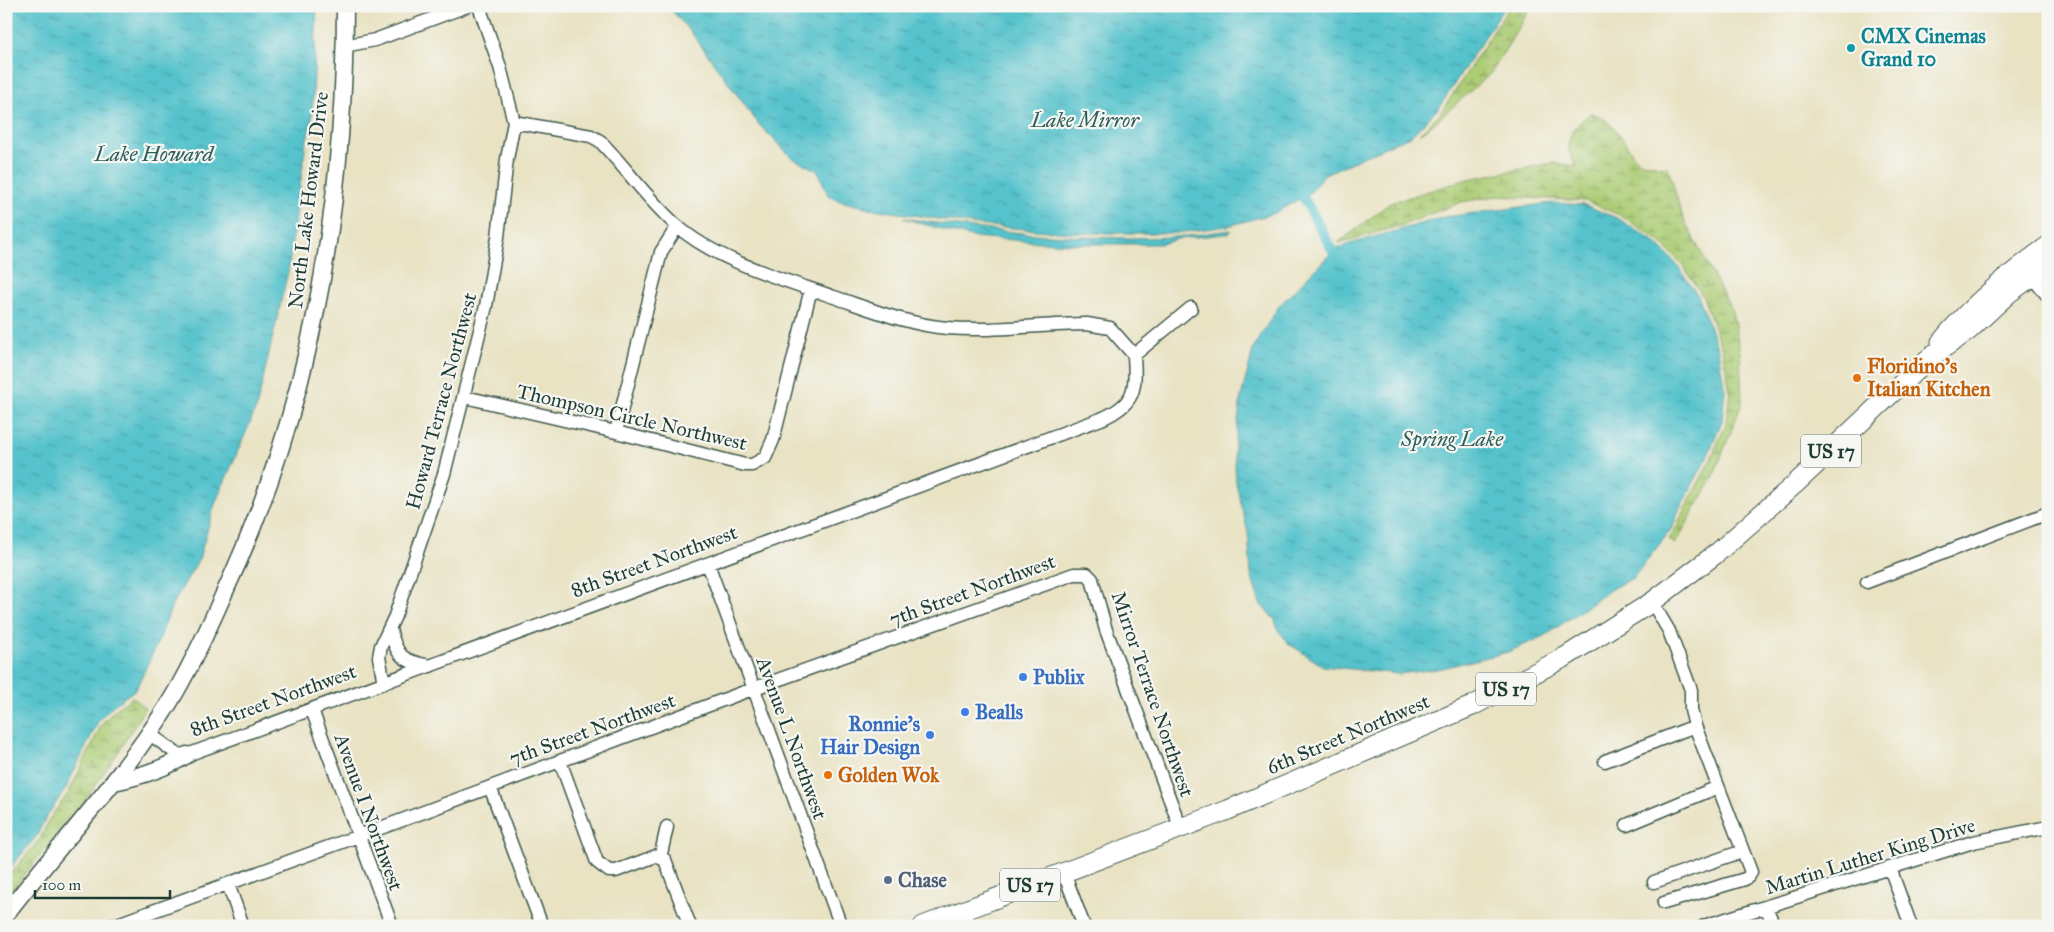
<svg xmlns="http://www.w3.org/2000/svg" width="2054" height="932" font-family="'IM FELL Great Primer',serif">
  <defs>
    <pattern id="wetland-marsh" width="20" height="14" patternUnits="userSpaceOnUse" patternTransform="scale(1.25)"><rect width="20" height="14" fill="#accc74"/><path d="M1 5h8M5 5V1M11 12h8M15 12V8" fill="none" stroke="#8ba760"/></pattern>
    <pattern id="water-ripples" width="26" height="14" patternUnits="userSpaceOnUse" patternTransform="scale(1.25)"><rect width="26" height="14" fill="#54c2cc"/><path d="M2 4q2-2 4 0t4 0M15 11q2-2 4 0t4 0" fill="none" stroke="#459fa6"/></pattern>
  </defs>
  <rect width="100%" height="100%" fill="#f6f6f2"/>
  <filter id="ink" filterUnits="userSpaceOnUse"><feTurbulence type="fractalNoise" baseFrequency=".02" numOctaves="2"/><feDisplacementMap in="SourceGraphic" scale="10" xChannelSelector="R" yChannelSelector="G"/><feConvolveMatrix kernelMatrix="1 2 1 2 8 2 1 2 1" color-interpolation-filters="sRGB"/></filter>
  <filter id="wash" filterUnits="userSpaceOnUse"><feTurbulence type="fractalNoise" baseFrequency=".0096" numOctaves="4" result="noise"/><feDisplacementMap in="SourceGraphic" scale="20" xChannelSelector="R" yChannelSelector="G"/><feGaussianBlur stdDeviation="1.12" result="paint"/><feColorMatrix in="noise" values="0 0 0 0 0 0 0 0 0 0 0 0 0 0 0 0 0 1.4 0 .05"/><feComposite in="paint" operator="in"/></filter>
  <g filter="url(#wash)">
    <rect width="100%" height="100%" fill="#e9e3c4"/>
    <path fill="url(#wetland-marsh)" stroke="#668454" d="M1510 6H1532L1491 73 1432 125 1419 134 1442 111Z
      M1591 113C1613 118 1625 144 1638 161L1668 168 1683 218 1732 311 1740 352 1742 403 1713 478 1675 544 1669 539 1676 529 1683 512 1710 461 1726 423 1730 390 1722 349 1703 297 1682 264 1658 240 1622 216 1586 201 1497 196 1461 202 1403 225 1338 243 1390 203 1468 179 1553 163 1577 166C1560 145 1571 128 1591 113Z
      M133 697 145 708 119 751 84 802 6 897V879L40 839 50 818 69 792 103 722 117 708Z"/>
    <path fill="url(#water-ripples)" stroke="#3a8080" d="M6 6H317L312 119 306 143 288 272 256 409 215 504 199 559 172 605 159 640 136 689 114 705 99 720 65 790 47 816 36 837 6 873Z
      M665 6H1505L1438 109 1412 135 1323 175 1311 192 1275 213 1228 226 1176 233H1071L978 225 873 209 840 201 828 195 818 171 792 158 760 126 691 32 671 10Z
      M1552 203 1585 205 1619 219 1655 242 1678 266 1699 298 1718 350 1725 390 1722 421 1706 460 1679 510 1673 527 1633 578 1613 588 1545 636 1508 652 1443 668 1399 674 1323 666 1289 644 1278 630 1275 620 1260 604 1251 575 1248 533 1236 483 1234 451 1241 397 1254 346 1279 306 1336 248 1444 217Z
      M903 218C993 232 1083 241 1174 237 1193 236 1212 232 1231 230L1230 232 1225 234 1178 239 1161 244H1069L972 237 947 231Z"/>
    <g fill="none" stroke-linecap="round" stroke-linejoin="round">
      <path stroke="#54c2cc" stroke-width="10" d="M1303 197 1333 251"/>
    </g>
  </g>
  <g filter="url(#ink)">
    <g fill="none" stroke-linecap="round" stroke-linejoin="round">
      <defs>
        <path id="minor" d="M344 46 375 40 467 6
          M514 122 591 136 600 141C626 168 648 200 676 225 714 260 785 280 834 297 870 309 909 325 947 328 993 332 1041 324 1087 324L1110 328 1134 355
          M2031 276 2048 296
          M1134 355 1191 308
          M465 397 616 432 745 465H752L765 458 773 440 811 289
          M616 432 661 252 677 227
          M708 564 841 926
          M1867 582 2048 513
          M1652 602 1669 631 1691 690V710L1695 726 1751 872 1749 876 1745 879 1664 903
          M390 629C397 657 402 661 430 666
          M384 683 379 657 381 646 395 616 444 474 486 306 498 237 507 159 514 122 500 67 479 6
          M312 710 392 926
          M150 734 177 754 187 755 1101 419C1136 404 1136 389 1134 355
          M560 761 597 862 609 871H616L656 856 665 860 690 926
          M1605 761 1695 726
          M490 787 542 926
          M1627 825 1718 787
          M660 858 667 827
          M1890 868 1911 926
          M1064 873 1084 926
          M1654 882 1743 851
          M228 884 243 926
          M1766 907 1774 926
          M963 911 969 926
          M112 926 397 822 755 688 1074 574H1087L1092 579 1106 630 1181 829
          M1704 926 1973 842 2048 827"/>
        <path id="major" d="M114 782C138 777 166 768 187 755
          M6 914C60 844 121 780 168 705 189 671 206 634 222 598 309 413 345 210 345 6"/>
        <path id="highway" d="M1941 342C1971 305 2009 274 2048 246
          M923 926 1228 810 1472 706 1565 657 1652 602 1717 553 1794 485 1928 359 1968 331 2009 293 2048 265"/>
      </defs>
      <use href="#minor" stroke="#3d564a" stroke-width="15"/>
      <use href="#major" stroke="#3d564a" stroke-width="19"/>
      <use href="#highway" stroke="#3d564a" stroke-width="21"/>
      <use href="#minor" stroke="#fff" stroke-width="12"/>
      <use href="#major" stroke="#fff" stroke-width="16"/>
      <use href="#highway" stroke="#fff" stroke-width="19"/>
    </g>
  </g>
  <circle fill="#0f9aa8" stroke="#f6f6f2" stroke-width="2" cx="1851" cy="48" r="5"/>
  <g fill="#e8710a" stroke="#f6f6f2" stroke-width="2">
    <circle cx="1857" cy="378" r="5"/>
    <circle cx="828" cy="775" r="5"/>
  </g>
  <g fill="#3f7fe0" stroke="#f6f6f2" stroke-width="2">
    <circle cx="1023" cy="677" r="5"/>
    <circle cx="965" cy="712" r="5"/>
    <circle cx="930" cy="735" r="5"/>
  </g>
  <circle fill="#5c6f8a" stroke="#f6f6f2" stroke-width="2" cx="888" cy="880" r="5"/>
  <g text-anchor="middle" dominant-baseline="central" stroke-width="4.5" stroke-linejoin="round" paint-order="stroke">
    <g fill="#f6f6f2" stroke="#60746d" stroke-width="1">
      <rect x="1801" y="434.5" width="60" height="33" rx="4"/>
      <rect x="1476" y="672.5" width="60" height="33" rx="4"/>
      <rect x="1000" y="868.5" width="60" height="33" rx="4"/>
    </g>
    <g font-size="19" font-weight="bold" fill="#1f3d34">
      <text x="1831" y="451">US 17</text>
      <text x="1506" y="689">US 17</text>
      <text x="1030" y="885">US 17</text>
    </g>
    <g font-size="20" font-weight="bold" fill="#0d838f" stroke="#f6f6f2" text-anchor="start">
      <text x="1861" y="36">CMX Cinemas<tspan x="1861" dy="23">Grand 10</tspan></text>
    </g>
    <g font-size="20" fill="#1f3d34" stroke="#f6f6f2">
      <text transform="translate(308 200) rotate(-83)">North Lake Howard Drive</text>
      <text transform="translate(441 401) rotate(-75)">Howard Terrace Northwest</text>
      <text transform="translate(632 417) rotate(13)">Thompson Circle Northwest</text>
      <text transform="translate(654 561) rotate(-20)">8th Street Northwest</text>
      <text transform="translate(972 590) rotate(-20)">7th Street Northwest</text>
      <text transform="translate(1153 694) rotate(71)">Mirror Terrace Northwest</text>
      <text transform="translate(273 700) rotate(-20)">8th Street Northwest</text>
      <text transform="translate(592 729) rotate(-20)">7th Street Northwest</text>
      <text transform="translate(1348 734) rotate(-23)">6th Street Northwest</text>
      <text transform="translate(792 738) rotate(70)">Avenue L Northwest</text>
      <text transform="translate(369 812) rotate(70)">Avenue I Northwest</text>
      <text transform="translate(1870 856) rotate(-17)">Martin Luther King Drive</text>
    </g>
    <g font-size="20" font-weight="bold" fill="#c56008" stroke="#f6f6f2" text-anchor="start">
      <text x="1867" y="366">Floridino’s<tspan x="1867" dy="23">Italian Kitchen</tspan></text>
      <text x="838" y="775">Golden Wok</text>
    </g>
    <g font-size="20" font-weight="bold" fill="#366cbe" stroke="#f6f6f2" text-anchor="start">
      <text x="1033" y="677">Publix</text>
      <text x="975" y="712">Bealls</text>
      <text x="920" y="724" text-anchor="end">Ronnie's<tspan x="920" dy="23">Hair Design</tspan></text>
    </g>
    <g font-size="20" font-weight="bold" fill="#4e5e75" stroke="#f6f6f2" text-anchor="start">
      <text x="898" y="880">Chase</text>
    </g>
    <g font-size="21" font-style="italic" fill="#2c5e5a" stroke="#f6f6f2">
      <text x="1085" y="120">Lake Mirror</text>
      <text x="154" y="154">Lake Howard</text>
      <text x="1452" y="439">Spring Lake</text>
    </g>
  </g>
  <rect width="2054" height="932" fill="none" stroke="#f6f6f2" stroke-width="25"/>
  <path d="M35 890v8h135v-8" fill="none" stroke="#1f3d34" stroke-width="2.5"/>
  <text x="42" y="890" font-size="15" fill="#1f3d34" stroke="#f6f6f2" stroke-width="4" paint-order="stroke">100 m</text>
</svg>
